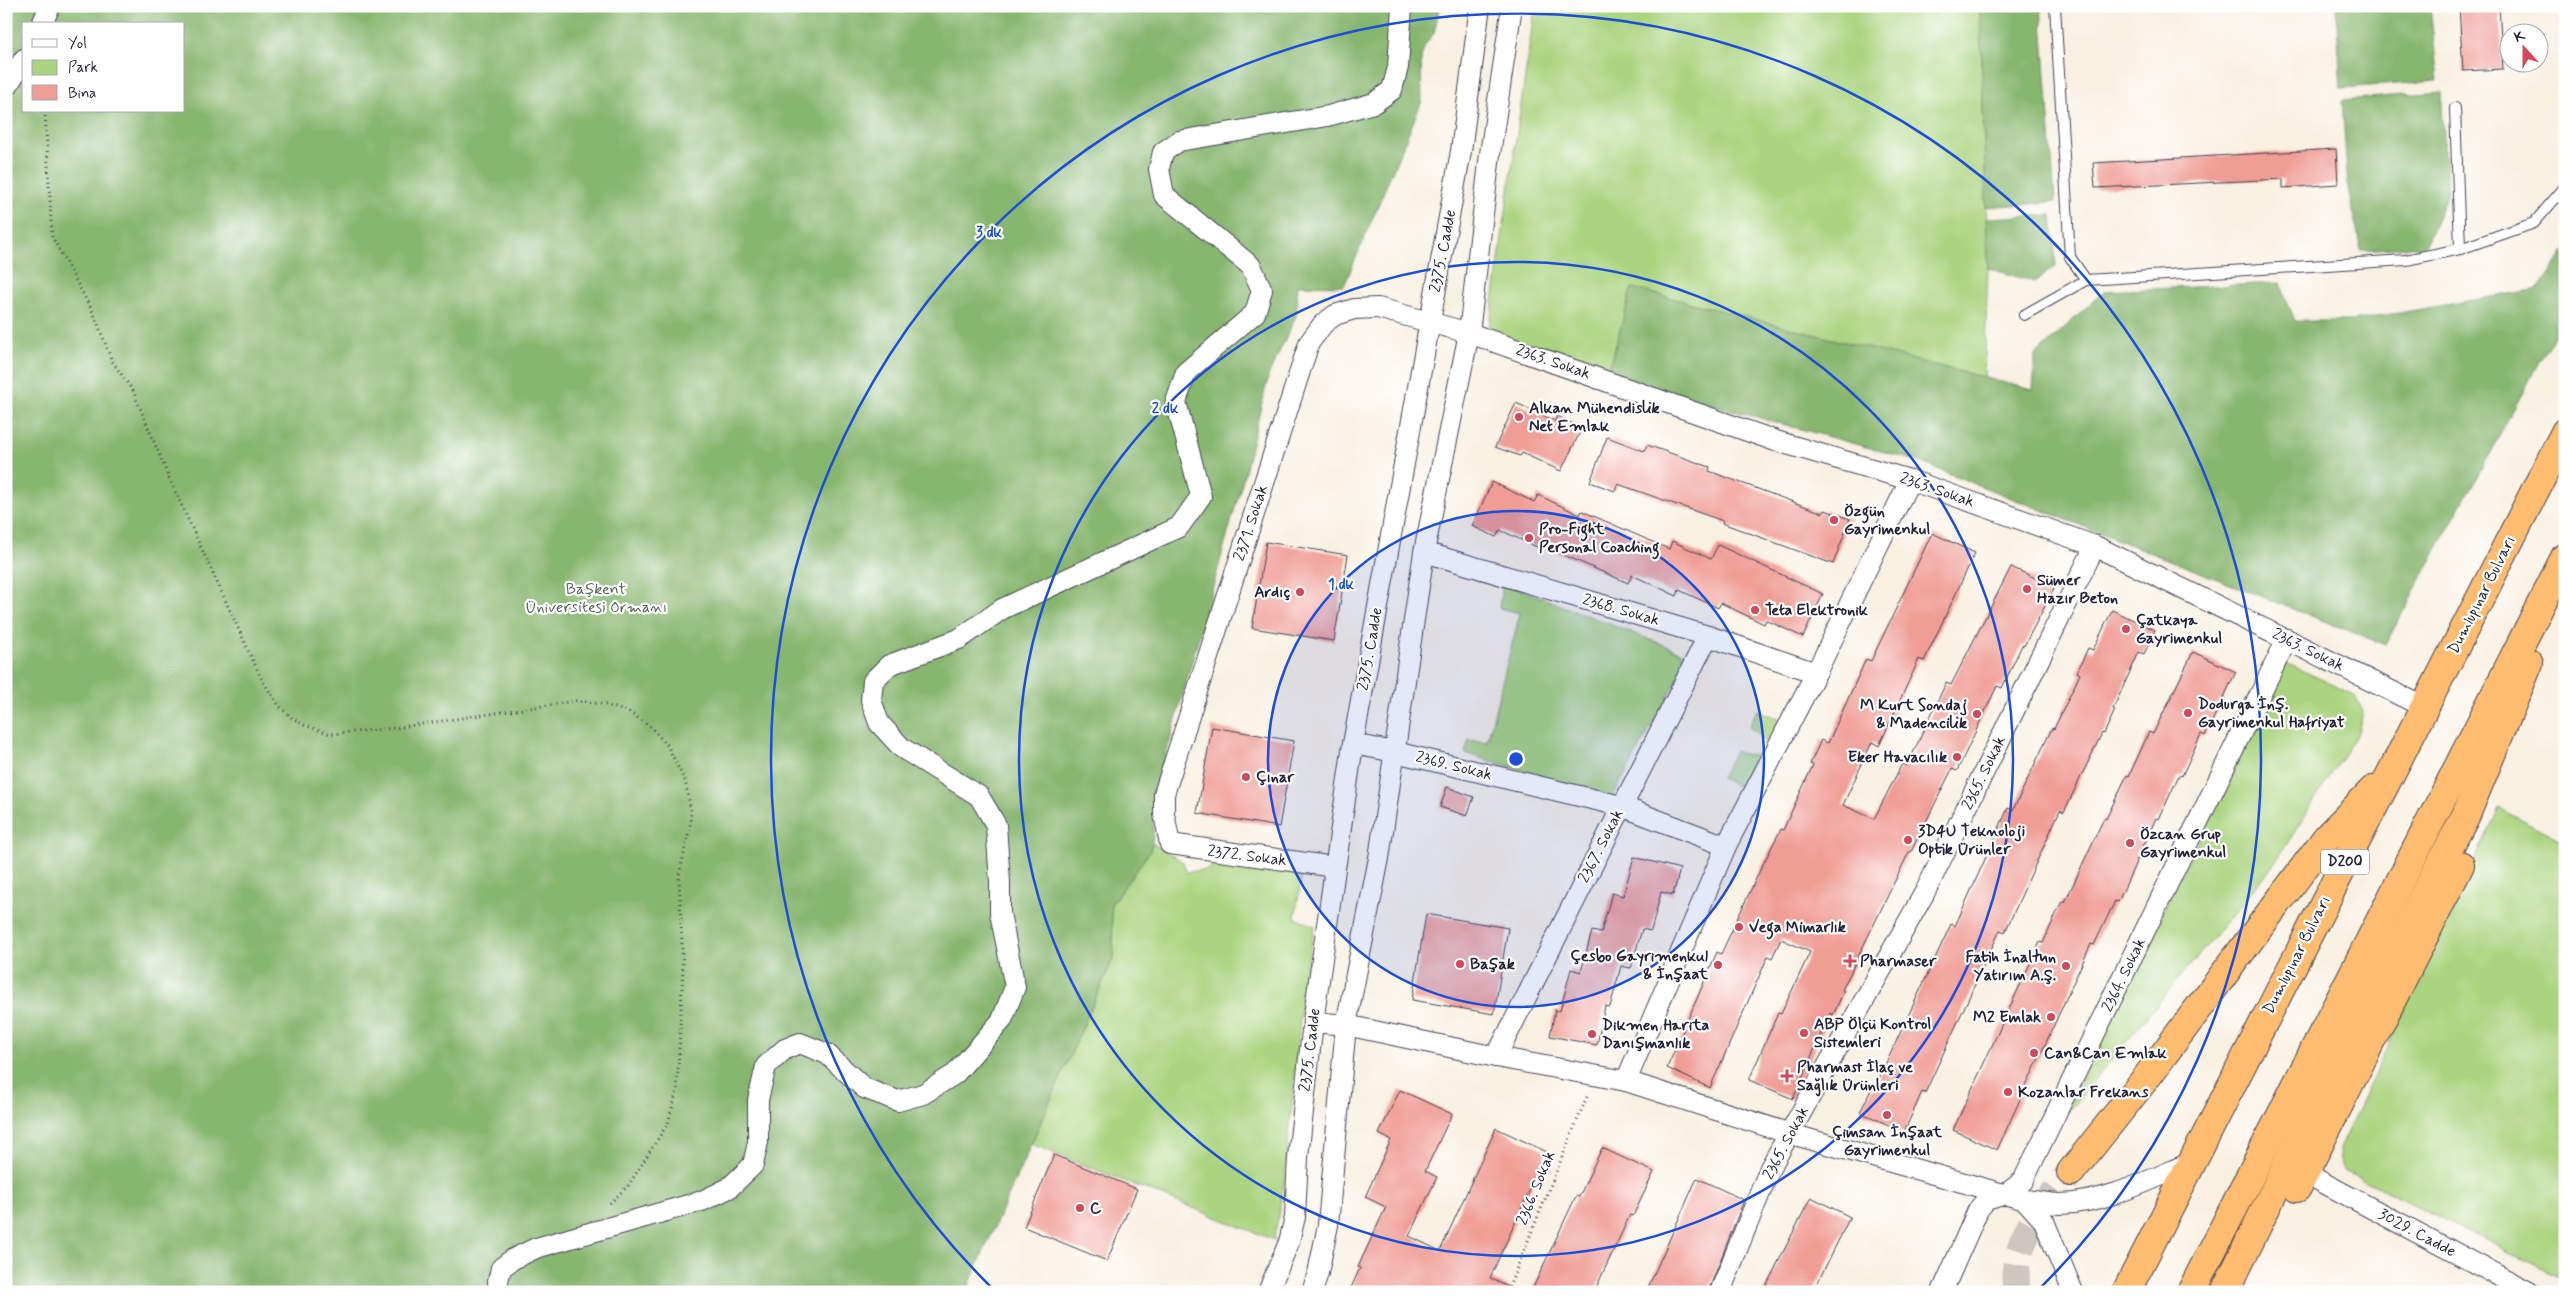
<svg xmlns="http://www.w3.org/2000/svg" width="2571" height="1298" font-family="Mynerve,sans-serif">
<rect width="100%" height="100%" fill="#fff"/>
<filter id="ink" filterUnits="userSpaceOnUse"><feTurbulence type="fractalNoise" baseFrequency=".02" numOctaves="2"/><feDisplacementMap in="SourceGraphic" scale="10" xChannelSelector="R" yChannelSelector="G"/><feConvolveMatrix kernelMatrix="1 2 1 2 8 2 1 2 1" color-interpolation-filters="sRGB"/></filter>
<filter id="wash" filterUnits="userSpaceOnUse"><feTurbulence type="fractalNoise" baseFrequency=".0096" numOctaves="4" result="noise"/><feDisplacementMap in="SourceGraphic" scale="20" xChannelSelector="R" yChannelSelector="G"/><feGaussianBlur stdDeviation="1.12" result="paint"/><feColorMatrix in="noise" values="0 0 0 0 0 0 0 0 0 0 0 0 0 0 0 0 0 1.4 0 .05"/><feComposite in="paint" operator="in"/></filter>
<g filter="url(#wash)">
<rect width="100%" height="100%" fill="#f8f0e1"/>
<g fill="#aad47f" stroke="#667b5d">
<path d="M1535,6H1980L1988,268L1984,378L1632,288L1607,376L1489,330Z"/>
<path d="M1503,583L1682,652L1686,664L1612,798L1465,753L1469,740L1487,742L1520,613L1499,608Z"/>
<path d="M2286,663L2355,695L2363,712L2358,732L2273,866L2061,1120Z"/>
<path d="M1757,710L1781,720L1768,744C1759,739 1758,732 1749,727Z"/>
<path d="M1735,751C1743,756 1751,753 1759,757L1743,789L1721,778Z"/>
<path d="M2499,808L2565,842V1280L2344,1170L2340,1160L2339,1149Z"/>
<path d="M1152,843L1183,862L1186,872L1206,870L1218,864L1302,874L1295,917L1315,926L1304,976L1285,1177L1274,1240L1031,1144L1114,957L1111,905L1150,851Z"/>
</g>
<g fill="#87b66e" stroke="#546c54" fill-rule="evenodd">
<path d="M6,6H1440L1434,33L1425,45L1421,58L1422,101L1344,286L1298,285L1296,316L1269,374L1245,472L1154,798L1153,837L1150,851L1111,904L1114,956L966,1292H6ZM24,24H184V111H24Z"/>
<path d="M1980,6H2041L2055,202L1986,207Z"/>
<path d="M2336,6H2430L2438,81L2341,88Z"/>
<path d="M2441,92L2448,192L2425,246L2361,250L2348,188L2342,100Z"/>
<path d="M2052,215L2056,266L2035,282L1988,268L1986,218Z"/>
<path d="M2565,251V315L2385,645L1917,461L1607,376L1632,288L2033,390L2035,355L2104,291L2280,283L2295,321H2352L2538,289Z"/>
</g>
<g id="blocks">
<g fill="#f09d95">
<path d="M2459,6H2499L2503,69L2463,71Z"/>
<path d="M2336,149L2338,184L2283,188V179L2095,188L2093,163Z"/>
<path d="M1516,403L1555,421L1557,416L1582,428L1561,471L1522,453L1520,456L1495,447Z"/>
<path d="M1607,437L1644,451L1647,445L1710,467L1709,471L1823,513L1825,510L1850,519L1833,564L1722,523L1723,521L1618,484L1615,491L1590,482Z"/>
<path d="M1492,482L1534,502L1538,495L1580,515L1582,511L1669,549L1672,541L1711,559L1718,545L1823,594L1803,637L1766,620L1764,624L1721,603L1718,608L1679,590L1677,596L1632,575L1628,583L1543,546L1541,549L1500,530L1496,537L1472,526Z"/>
<path d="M1932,533L1975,553L1924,661L1919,659L1879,746L1872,742L1843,805L1874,819L1902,764L1907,766L1946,683L1951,685L2011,567L2055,587L2024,646L2022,645L2002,688L1997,686L1957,771L1952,769L1911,852H1909L1842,990L1844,991L1833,1015L1830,1013L1793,1099L1749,1080L1778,1013L1781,1014L1810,952L1781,939L1772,958L1768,956L1710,1088L1667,1068L1717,952L1721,954L1760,870L1781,829L1783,830L1813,765L1810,764L1821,740L1828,743L1866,659L1871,661Z"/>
<path d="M1266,542L1348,555L1334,641L1252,628Z"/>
<path d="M2112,610L2155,630L2144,654L2139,652L2113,709L2115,710L2104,734L2102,733L2064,812L2060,810L2005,932L2000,930L1925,1093L1922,1092L1904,1132L1860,1112L1872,1088L1874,1089L1951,924L1955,926L2008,808L2013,810L2052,728L2054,729L2080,674L2077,672L2088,648L2093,650Z"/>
<path d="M2193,652L2236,672L2205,736L2201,734L2182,776L2179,775L2159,819L2156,818L2118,902L2115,901L2094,945L2091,944L1997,1150L1953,1130L2040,942L2043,943L2062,901L2065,902L2104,818L2106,819L2127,775L2129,776L2149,732L2153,734Z"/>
<path d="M1212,727L1294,741L1279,827L1197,813Z"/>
<path d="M1447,787L1474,797L1467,816L1440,807Z"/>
<path d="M1634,857L1680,869L1673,895L1661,892L1651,931L1642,929L1631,968L1621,966L1610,1007L1605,1006L1597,1045L1550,1036L1555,1010L1560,1011L1571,969L1581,972L1592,931L1601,933L1612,893L1623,896Z"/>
<path d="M1426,914L1508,928L1494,1014L1412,1000Z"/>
<path d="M1400,1090L1452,1114L1425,1171L1437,1177L1409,1236L1440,1251L1496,1128L1547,1152L1490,1278L1518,1292H1349L1360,1268L1358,1267L1386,1207L1365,1197L1391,1140L1379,1134Z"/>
<path d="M1602,1148L1654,1172L1633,1216L1630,1215L1594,1292H1531L1576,1196L1579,1197Z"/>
<path d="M1054,1155L1137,1189L1107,1261L1024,1227Z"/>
<path d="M1697,1178L1744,1200L1708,1292H1646Z"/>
<path d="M1811,1197L1850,1217L1813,1292H1763Z"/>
</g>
</g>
</g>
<g filter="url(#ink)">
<use href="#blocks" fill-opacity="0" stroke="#424154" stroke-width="1"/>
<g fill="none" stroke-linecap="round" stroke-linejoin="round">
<path stroke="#cdc7c0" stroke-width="28" stroke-dasharray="28 14" stroke-linecap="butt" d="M2017,1292C2008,1244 2043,1207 2071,1172"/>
<defs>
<g id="lane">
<path d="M2055,6L2070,257L2086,280"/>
<path d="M2455,108L2460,249"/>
<path d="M2024,315L2086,280L2406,260L2460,249L2534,223L2565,187"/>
</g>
<g id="street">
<path d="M42,24L50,6"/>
<path d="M6,88L24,59"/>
<path d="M1424,552L1708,636L1816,673"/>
<path d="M1353,744L1395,752L1621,806L1726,846"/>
<path d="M1335,867L1170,844L1164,814V794L1309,343L1323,324L1335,315L1354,309L1378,308L1469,333L1776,441L1910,480L2095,546L2424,707"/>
<path d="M1313,1022L1346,1025L1496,1057L1626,1081L1791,1134L2025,1200C2037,1201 2049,1204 2060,1204C2105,1203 2149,1180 2190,1163"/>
<path d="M1496,1057L1708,636"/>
<path d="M1626,1081L1726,846L1816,673L1910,480"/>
<path d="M2305,1173L2529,1292"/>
<path d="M2025,1200L2044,1221L2073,1292"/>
<path d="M499,1292L498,1281L501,1268L513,1259L536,1248L702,1201L729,1188L753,1165L758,1142V1100L766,1066L785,1049L800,1043L827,1054L864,1088L898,1101L923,1094L955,1074L1002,1020L1015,987L1000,913V882L996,825L979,796L902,748L879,723L871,700L873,681L889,665L959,639L1002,609L1179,527L1201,496L1176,402L1186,372L1255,313L1262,290L1251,266L1164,195L1159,169L1163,152L1179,141L1328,116L1374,103L1392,90L1398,67L1402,6"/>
<path d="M1268,1292L1289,1242L1295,1217L1298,1157L1313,1022L1353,744L1461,151L1480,6"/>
<path d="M1312,1292L1318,1273L1328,1225L1346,1025L1379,858L1424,552L1469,333L1490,154L1512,6"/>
<path d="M1720,1292L1770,1168L1925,892L2095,546"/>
<path d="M1942,1292L1978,1210L1986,1200L2006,1194L2023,1181L2287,639"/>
</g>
<g id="highway">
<path d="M2071,1172L2146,1078L2327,837L2373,790"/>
<path d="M2297,1188L2460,865"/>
<path d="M2126,1292L2565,432"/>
<path d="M2191,1292L2565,557"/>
<path d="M2225,1292L2338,1060L2466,815L2529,663"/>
</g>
</defs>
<use href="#lane" stroke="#424154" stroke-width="12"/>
<use href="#street" stroke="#424154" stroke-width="22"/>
<use href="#highway" stroke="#424154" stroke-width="30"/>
<g stroke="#424154" stroke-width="3" stroke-dasharray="1 4" stroke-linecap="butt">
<path d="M45,111L52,237L94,314L112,361L133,391L169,478L262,680L280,707L292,718L304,725L330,734L395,728L576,701L602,704L629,712L651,727L667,745L685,781L691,811L690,826L679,876L683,968L677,1090L668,1123L628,1186L608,1205"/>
<path d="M1507,1292L1588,1094"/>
</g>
<use href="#lane" stroke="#fff" stroke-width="10"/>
<use href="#street" stroke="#fff" stroke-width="20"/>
<use href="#highway" stroke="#febc70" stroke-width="28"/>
</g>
</g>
<circle cx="1516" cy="759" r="248" fill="#1d4ed8" fill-opacity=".12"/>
<g fill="none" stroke="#1d4ed8" stroke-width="2.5">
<circle cx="1516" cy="759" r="248"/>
<circle cx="1516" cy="759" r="497"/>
<path d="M994 1290A745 745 0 1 1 2038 1290"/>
</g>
<g fill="#d1495b" stroke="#fff" stroke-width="2">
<circle cx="1519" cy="417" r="5"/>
<circle cx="1834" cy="520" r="5"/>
<circle cx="1529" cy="538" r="5"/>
<circle cx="2027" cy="589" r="5"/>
<circle cx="1300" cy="592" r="5"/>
<circle cx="1755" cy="610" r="5"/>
<circle cx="2126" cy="629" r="5"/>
<circle cx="2188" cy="713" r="5"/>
<circle cx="1977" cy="714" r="5"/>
<circle cx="1957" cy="757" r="5"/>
<circle cx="1246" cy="777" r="5"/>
<circle cx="1908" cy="840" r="5"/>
<circle cx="2130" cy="843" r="5"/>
<circle cx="1739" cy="927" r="5"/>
<path d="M1847.5 953.5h5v5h5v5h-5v5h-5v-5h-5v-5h5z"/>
<circle cx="1460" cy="964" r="5"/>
<circle cx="1718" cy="965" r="5"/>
<circle cx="2066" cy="966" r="5"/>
<circle cx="2051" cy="1017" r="5"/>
<circle cx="1804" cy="1033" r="5"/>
<circle cx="1592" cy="1034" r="5"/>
<circle cx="2034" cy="1053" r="5"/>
<path d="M1784.5 1068.5h5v5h5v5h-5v5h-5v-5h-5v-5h5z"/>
<circle cx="2008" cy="1092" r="5"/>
<circle cx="1887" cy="1115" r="5"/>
<circle cx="1080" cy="1208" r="5"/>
</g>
<g text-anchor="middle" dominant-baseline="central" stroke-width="4.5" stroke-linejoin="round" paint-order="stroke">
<rect fill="#fff" stroke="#646476" stroke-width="1" x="2321" y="849.5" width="48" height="25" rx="4"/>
<g font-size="15" font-weight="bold" fill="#22223b">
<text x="2345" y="862">D200</text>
</g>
<g font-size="16" fill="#22223b" stroke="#fff">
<text transform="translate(1443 251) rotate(-79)">2375. Cadde</text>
<text transform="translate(1553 362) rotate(19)">2363. Sokak</text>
<text transform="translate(1937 490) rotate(19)">2363. Sokak</text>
<text transform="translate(1251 523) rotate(-72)">2371. Sokak</text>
<text transform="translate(2482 595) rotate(-63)">Dumlupınar Bulvarı</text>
<text transform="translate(1621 610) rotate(16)">2368. Sokak</text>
<text transform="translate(1370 649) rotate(-80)">2375. Cadde</text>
<text transform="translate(2308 650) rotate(26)">2363. Sokak</text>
<text transform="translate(1454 766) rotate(14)">2369. Sokak</text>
<text transform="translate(1984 773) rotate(-64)">2365. Sokak</text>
<text transform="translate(1601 846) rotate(-63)">2367. Sokak</text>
<text transform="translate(1247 856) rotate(7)">2372. Sokak</text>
<text transform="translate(2297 955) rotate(-63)">Dumlupınar Bulvarı</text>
<text transform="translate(2124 975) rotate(-64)">2364. Sokak</text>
<text transform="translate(1310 1050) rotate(-83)">2375. Cadde</text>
<text transform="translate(1786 1143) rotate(-62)">2365. Sokak</text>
<text transform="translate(1536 1188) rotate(-68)">2366. Sokak</text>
<text transform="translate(2417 1233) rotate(28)">3029. Cadde</text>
</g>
<g font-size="16" font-weight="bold" fill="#22223b" stroke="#fff" text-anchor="start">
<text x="1529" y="408">Alkan Mühendislik<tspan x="1529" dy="18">Net Emlak</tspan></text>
<text x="1844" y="511">Özgün<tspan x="1844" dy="18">Gayrimenkul</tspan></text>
<text x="1539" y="529">Pro-Fight<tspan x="1539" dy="18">Personal Coaching</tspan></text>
<text x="2037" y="580">Sümer<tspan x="2037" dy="18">Hazır Beton</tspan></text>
<text x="1290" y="592" text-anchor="end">Ardıç</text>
<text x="1765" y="610">Teta Elektronik</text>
<text x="2136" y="620">Çatkaya<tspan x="2136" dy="18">Gayrimenkul</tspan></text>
<text x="2198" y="704">Dodurga İnş.<tspan x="2198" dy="18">Gayrimenkul Hafriyat</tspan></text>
<text x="1967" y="705" text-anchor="end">M Kurt Sondaj<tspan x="1967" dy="18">&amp; Madencilik</tspan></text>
<text x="1947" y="757" text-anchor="end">Eker Havacılık</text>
<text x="1256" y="777">Çınar</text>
<text x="1918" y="831">3D4U Teknoloji<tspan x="1918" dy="18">Optik Ürünler</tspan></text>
<text x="2140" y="834">Özcan Grup<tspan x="2140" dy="18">Gayrimenkul</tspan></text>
<text x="1749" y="927">Vega Mimarlık</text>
<text x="1708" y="956" text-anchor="end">Çesbo Gayrimenkul<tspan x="1708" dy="18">&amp; İnşaat</tspan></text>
<text x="2056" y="957" text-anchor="end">Fatih İnaltun<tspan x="2056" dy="18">Yatırım A.Ş.</tspan></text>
<text x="1860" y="961">Pharmaser</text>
<text x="1470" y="964">Başak</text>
<text x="2041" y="1017" text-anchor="end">M2 Emlak</text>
<text x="1814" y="1024">ABP Ölçü Kontrol<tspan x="1814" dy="18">Sistemleri</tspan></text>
<text x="1602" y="1025">Dikmen Harita<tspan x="1602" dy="18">Danışmanlık</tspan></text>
<text x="2044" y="1053">Can&amp;Can Emlak</text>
<text x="1797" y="1067">Pharmast İlaç ve<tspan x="1797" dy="18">Sağlık Ürünleri</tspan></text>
<text x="2018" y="1092">Kozanlar Frekans</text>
<text x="1887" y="1132" text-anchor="middle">Çimsan İnşaat<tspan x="1887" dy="18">Gayrimenkul</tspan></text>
<text x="1090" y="1208">C</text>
</g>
<g font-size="16" fill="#526053" stroke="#fff">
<text x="596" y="589">Başkent<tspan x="596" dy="18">Üniversitesi Ormanı</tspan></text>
</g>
</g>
<circle cx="1516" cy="759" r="8" fill="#1d4ed8" stroke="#fff" stroke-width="2.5"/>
<g font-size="15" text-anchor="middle" font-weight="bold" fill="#1d4ed8" stroke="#fff" stroke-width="4.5" stroke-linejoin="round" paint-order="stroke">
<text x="989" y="237">3 dk</text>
<text x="1165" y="413">2 dk</text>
<text x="1341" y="589">1 dk</text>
</g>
<rect width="2571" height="1298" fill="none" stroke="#fff" stroke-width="25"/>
<rect x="22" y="22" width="162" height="90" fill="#ffffff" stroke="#a7a7b1"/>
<rect x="32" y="39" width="25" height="8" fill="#ffffff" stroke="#a7a7b1"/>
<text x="68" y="48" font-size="15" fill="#22223b">Yol</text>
<rect x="32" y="60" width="25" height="15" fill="#aad47f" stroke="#a7a7b1"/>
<text x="68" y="72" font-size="15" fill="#22223b">Park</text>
<rect x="32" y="85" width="25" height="15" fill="#f09d95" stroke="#a7a7b1"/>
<text x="68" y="98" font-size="15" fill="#22223b">Bina</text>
<g transform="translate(2524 48) rotate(339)"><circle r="24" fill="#ffffff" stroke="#a7a7b1"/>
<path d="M0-4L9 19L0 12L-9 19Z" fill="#d1495b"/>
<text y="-8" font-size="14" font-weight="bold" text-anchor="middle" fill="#22223b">K</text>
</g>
</svg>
